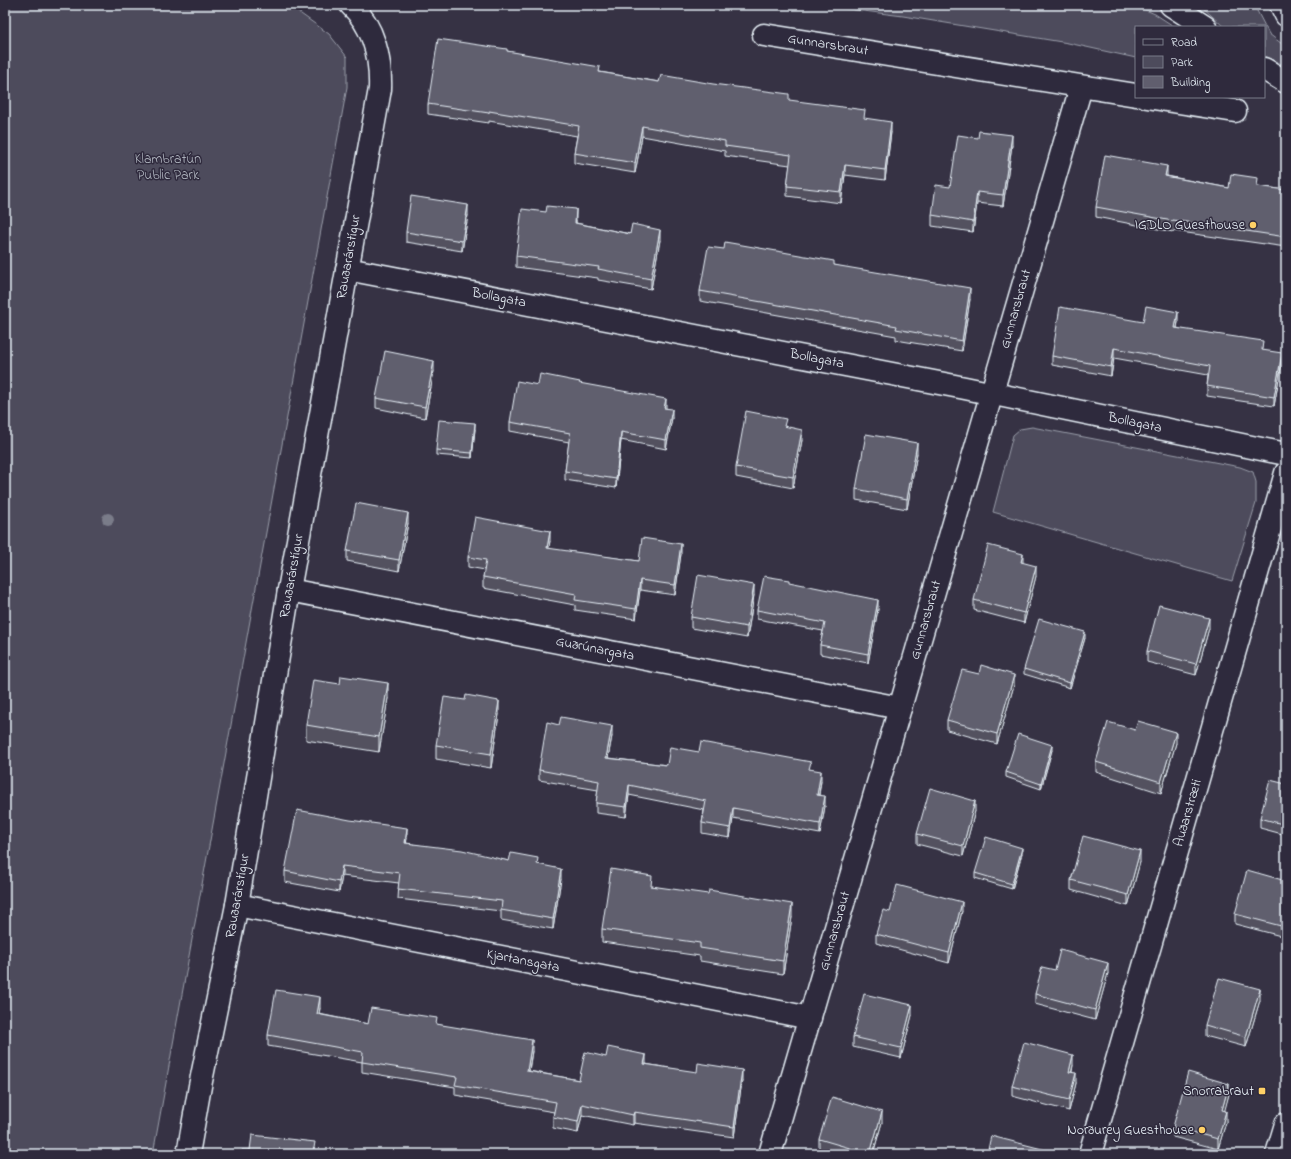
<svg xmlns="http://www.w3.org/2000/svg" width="1291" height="1159" font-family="'Indie Flower',sans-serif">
<rect width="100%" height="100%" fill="#363244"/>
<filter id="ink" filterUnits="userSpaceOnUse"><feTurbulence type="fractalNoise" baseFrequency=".025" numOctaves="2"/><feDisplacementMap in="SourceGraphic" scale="8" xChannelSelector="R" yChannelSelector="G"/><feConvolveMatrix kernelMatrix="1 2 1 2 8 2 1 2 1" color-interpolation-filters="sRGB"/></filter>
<g filter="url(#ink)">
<g fill="#4d4b5c" stroke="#9a9eaa">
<path d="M5,5H248L294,9L329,34L347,57V87L153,1154H5Z"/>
<path d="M832,5H1134L1155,14L1175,27H1136V58L1068,43L903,16L832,7Z"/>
<path d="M1200,5H1254L1269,34L1286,47V66L1264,56V27H1224Z"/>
<path d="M1032,427L1240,467L1253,472L1256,482V503L1232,581L993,512L1013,435L1020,429Z"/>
</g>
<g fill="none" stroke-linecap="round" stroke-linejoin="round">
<defs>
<g id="minor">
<path d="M764,35L1136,95"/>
<path d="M1147,97L1235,111"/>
<path d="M347,269L965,388L1286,454"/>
<path d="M289,590L900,708"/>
<path d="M237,905L810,1018"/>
<path d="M188,1154L200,1086L237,905L289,590L380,89C381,59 374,27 351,5"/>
<path d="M770,1154L1081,87"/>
<path d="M1090,1154L1286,473"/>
</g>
<g id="major">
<path d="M1281,5L1286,15"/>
<path d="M1277,1154L1286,1124"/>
</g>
<g id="highway">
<path d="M1171,5L1205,27"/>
<path d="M1264,69L1286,82"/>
</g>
</defs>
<use href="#minor" stroke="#e8f1f8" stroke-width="25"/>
<use href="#major" stroke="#e8f1f8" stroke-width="25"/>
<use href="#highway" stroke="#e8f1f8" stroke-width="25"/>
<use href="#minor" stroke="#2f2a3d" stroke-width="22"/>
<use href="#major" stroke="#2f2a3d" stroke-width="22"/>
<use href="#highway" stroke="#2f2a3d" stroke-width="22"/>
</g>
<circle fill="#7a7b89" cx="108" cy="519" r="6"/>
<g fill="#53515f" stroke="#e8f1f8">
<path d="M507,51L600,72L659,82L789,101L865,119L891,132L885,180L845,175L841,203L787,196V186L790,165L725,156V151L642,136L635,173L574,163V153L577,136L489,121V123L428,114V104Z"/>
<path d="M1012,145L1003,206L977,203L973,232L932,226V215L950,187Z"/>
<path d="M1167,176L1229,188L1258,186L1286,190V247L1173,231V232L1096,217V207Z"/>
<path d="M468,215L462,251L406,242V232Z"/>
<path d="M576,220V223L660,240L651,289L598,280V278L516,267V256Z"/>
<path d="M834,265L970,299L962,351L896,340V336L700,301V291Z"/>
<path d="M1143,322H1178L1177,328L1263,350L1282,362L1274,406L1207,396V386L1208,375L1114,358L1111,376L1052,365V356Z"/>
<path d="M434,371L425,418L376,408V398Z"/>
<path d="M580,384L666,408L672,418L666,449L621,440L616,488L565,480V471L569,442L510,431V422L538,385Z"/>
<path d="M786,426L802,440L793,488L736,477V467Z"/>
<path d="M475,429L472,458L436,455V450Z"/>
<path d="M917,453L907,509L856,500V489Z"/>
<path d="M408,523L399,571L347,561V551Z"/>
<path d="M550,541L548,549L639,561L681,554L675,595L640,590L636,619L575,610V605L483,588V577L485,570L468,567V557Z"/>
<path d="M1023,563L1036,576L1024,623L974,610V600Z"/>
<path d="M789,583L878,609L868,663L820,654V645L823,631L757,619V610Z"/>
<path d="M754,595L747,638L691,628V617Z"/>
<path d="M1209,628L1196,675L1147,662V651Z"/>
<path d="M1085,638L1070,688L1024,674V669Z"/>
<path d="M1014,685L997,744L947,730V720Z"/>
<path d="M388,698L379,752L306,740V725Z"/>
<path d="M499,714L491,768L436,759V745Z"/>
<path d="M559,725L612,736L608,758L667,765L699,752L811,770L821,781L819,795L825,806L820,834L733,818L730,838L702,833V823L704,810L629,795L626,817L596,813V803L598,790L539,780V770Z"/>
<path d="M1176,743L1161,793L1096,772V762Z"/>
<path d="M1052,750L1041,789L1006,777V772Z"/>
<path d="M1286,784V835L1260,828V818Z"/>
<path d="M975,811L963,856L917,844V834Z"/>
<path d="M407,838L406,843L509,861L538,864L561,879L553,929L501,920V911L398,899L399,883L342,876L339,892L285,882V871Z"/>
<path d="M1022,853L1012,889L975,878V873Z"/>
<path d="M1140,862L1128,906L1071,890V880Z"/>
<path d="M1286,881V919L1281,936L1235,924V914Z"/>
<path d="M652,886L792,917L783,974L700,961V956L602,942V929Z"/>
<path d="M962,911L949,963L876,943V934Z"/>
<path d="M1055,970L1108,973L1095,1020L1035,1004V994Z"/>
<path d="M1260,1000L1246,1047L1205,1036V1025Z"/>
<path d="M320,1008L319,1014L368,1024H437L532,1051L529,1071L579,1080L606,1057L742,1081L734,1137L634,1123L633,1125L582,1115L578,1133L553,1128V1117L554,1112L455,1095V1087L362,1072V1062L268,1046V1035Z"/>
<path d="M912,1015L901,1058L853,1047V1037Z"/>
<path d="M1073,1065L1072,1072L1076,1083L1069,1111L1012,1096V1086Z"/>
<path d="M1229,1094L1224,1111L1226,1122L1218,1149L1173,1137V1127Z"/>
<path d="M882,1122L873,1154H834L819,1150V1139Z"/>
</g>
<g fill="#43424d" stroke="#e8f1f8">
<path d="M891,122V132L885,180V170Z"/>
<path d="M642,126V136L635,173V163Z"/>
<path d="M1012,135V145L1003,206V195Z"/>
<path d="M845,165V175L841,203V192Z"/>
<path d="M1167,166V176H1165Z"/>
<path d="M977,192V203L973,232V222Z"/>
<path d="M468,205V215L462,251V241Z"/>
<path d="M576,209V220L575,233V223Z"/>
<path d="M660,230V240L651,289V279Z"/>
<path d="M970,288V299L962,351V341Z"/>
<path d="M1178,312V322L1175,337V328Z"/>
<path d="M1114,348V358L1111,376V367Z"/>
<path d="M1282,353V362L1274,406V397Z"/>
<path d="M434,361V371L425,418V407Z"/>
<path d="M666,399V408L664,417V408Z"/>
<path d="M672,409V418L666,449V440Z"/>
<path d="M475,423V429L472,458V453Z"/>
<path d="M802,430V440L793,488V477Z"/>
<path d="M621,432V440L616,488V479Z"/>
<path d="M917,443V453L907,509V499Z"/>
<path d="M408,513V523L399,571V560Z"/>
<path d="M550,531V541L547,559V548Z"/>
<path d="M681,544V554L675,595V585Z"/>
<path d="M1023,554V564L1021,562Z"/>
<path d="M1036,566V576L1024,623V613Z"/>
<path d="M640,580V590L636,619V609Z"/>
<path d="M754,585V595L747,638V627Z"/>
<path d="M878,600V609L868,663V654Z"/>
<path d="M1209,618V628L1196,675V664Z"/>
<path d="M1085,632V638L1070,688V683Z"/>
<path d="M1014,675V685L997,744V734Z"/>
<path d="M388,683V698L379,752V737Z"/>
<path d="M499,701V714L491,768V754Z"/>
<path d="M612,726V736L606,768V758Z"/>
<path d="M1176,732V743L1161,793V782Z"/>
<path d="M1052,745V750L1041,789V784Z"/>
<path d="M821,771V781L817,805V795Z"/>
<path d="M629,785V795L626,817V807Z"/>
<path d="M825,796V806L820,834V824Z"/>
<path d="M975,801V811L963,856V846Z"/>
<path d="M733,808V818L730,838V828Z"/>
<path d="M407,828V838L405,853V843Z"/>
<path d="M1022,848V853L1012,889V884Z"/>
<path d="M1140,851V862L1128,906V895Z"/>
<path d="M342,866V876L339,892V882Z"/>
<path d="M561,869V879L553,929V919Z"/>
<path d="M962,902V911L949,963V953Z"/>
<path d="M792,904V917L783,974V961Z"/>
<path d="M1286,909V919L1281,936V926Z"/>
<path d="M1108,963V973L1095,1020V1010Z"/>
<path d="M1260,989V1000L1246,1047V1037Z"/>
<path d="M320,997V1008L317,1024V1014Z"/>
<path d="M912,1005V1015L901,1058V1048Z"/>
<path d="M532,1040V1051L527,1081V1071Z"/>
<path d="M646,1055V1065L644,1064Z"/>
<path d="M1073,1055V1065L1069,1082V1072Z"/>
<path d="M742,1070V1081L734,1137V1127Z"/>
<path d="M1076,1073V1083L1069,1111V1100Z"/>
<path d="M1229,1084V1094L1222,1121V1110Z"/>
<path d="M582,1104V1115L578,1133V1122Z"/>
<path d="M1226,1111V1122L1218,1149V1139Z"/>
<path d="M634,1112V1123L633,1125V1115Z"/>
<path d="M882,1112V1122L873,1154H870Z"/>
</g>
<g fill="#605e6e" stroke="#e8f1f8">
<path d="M438,39L507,49V51L600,67L599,72L659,82L661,75L713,84L789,94V100L865,110L864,118L891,122L885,170L845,165L841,192L787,186L791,155L725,146V141L642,126L635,163L574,153L579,126L489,111V113L428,104Z"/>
<path d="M979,131L1012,135L1003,195L977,192L973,222L932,215L936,185L950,187L958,135L978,138Z"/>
<path d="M1105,155L1167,166L1165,176L1229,188L1231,174L1258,178L1257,186L1286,190V237L1173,220V221L1096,207Z"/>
<path d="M411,196L468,205L462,241L406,232Z"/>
<path d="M547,206L576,209L575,223L630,234L632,224L660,230L651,279L598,269L599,267L516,256L522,209L546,212Z"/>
<path d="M725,242L834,261V265L970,288L962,341L896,329L897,326L700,291L708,247L724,249Z"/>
<path d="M1146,306L1178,312L1175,328L1263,341L1262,350L1282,353L1274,397L1207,386L1210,366L1114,348L1111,367L1052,356L1060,307L1143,322Z"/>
<path d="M385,351L434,361L425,407L376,398Z"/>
<path d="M540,374L580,382L579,383L666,399L664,408L672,409L666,440L621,432L616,479L565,471L570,433L510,422L517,381L538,385Z"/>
<path d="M746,411L786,419L784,426L802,430L793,477L736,467Z"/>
<path d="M439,420L475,423L472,453L436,450Z"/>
<path d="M866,434L917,443L907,499L856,489Z"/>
<path d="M356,503L408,513L399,560L347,551Z"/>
<path d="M475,517L550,531L547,548L639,561L642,538L681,544L675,585L640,580L636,609L575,600L576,594L483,577L486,560L468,557Z"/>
<path d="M988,545L1023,554L1021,562L1036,566L1024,613L974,600Z"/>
<path d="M698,575L754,585L747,627L691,617Z"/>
<path d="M764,576L789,580V582L878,600L868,654L820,645L825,623L757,610Z"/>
<path d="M1159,605L1209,618L1196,664L1147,651Z"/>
<path d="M1039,619L1085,632L1070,683L1024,669Z"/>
<path d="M981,665L1014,675L997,734L947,720L962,670L979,674Z"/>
<path d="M341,676L388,683L379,737L306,725L313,680L340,684Z"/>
<path d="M466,695L499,701L491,754L436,745L444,697L465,700Z"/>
<path d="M561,717L612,726L606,758L667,765L670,747L699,752L701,742L811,762L809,769L821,771L817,795L825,796L820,824L733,808L730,828L702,823L706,801L629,785L626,807L596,803L599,781L539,770L547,722L559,725Z"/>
<path d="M1138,721L1176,732L1161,782L1096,762L1108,722L1135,730Z"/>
<path d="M1018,734L1052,745L1041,784L1006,772Z"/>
<path d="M1270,780L1286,784V825L1260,818Z"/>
<path d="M930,788L975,801L963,846L917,834Z"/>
<path d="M297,810L350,820L407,828L405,843L462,850L509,861L511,853L538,858L537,864L561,869L553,919L501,910L502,901L398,889L400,873L342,866L339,882L285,871Z"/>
<path d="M1083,836L1140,851L1128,895L1071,880Z"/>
<path d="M986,837L1022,848L1012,884L975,873Z"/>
<path d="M611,869L652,876L651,886L708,894L709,890L792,904L783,961L700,948V943L602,929Z"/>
<path d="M1247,870L1286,881V909L1281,926L1235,914Z"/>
<path d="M897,885L962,902L949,953L876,934L883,910L890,912Z"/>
<path d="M1060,950L1108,963L1095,1010L1035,994L1042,967L1055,970Z"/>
<path d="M1219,978L1260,989L1246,1037L1205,1025Z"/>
<path d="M276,990L320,997L317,1014L368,1024L371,1008L437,1018L436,1024L532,1040L527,1071L579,1080L585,1052L606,1057L608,1047L646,1055L644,1064L697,1072L698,1063L742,1070L734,1127L634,1112L633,1115L582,1104L578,1122L553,1117L556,1102L455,1085L457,1077L362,1062L363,1052L268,1035Z"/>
<path d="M864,994L912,1005L901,1048L853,1037Z"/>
<path d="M1024,1042L1073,1055L1069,1072L1076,1073L1069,1100L1012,1086Z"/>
<path d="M1188,1072L1229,1084L1222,1110L1226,1111L1218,1139L1173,1127Z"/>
<path d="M832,1097L882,1112L870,1154L819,1139Z"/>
<path d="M252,1135L315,1142L313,1154H241L242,1150H250Z"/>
<path d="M991,1136L1054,1152V1154H987Z"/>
</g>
</g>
<g fill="#ffd166" stroke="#2f2a3d" stroke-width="1.5">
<circle cx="1253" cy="225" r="4"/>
<rect x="1258" y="1087" width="8" height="8" rx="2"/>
<circle cx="1202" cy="1130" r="4"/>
</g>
<g text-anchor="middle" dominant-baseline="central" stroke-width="3" stroke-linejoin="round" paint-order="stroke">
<g font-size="14" fill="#e8f1f8" stroke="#2f2a3d">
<text transform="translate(828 45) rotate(9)">Gunnarsbraut</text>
<text transform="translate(349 257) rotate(-80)">Rauðarárstígur</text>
<text transform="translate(499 298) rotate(11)">Bollagata</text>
<text transform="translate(1016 309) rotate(-74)">Gunnarsbraut</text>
<text transform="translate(817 359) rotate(11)">Bollagata</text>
<text transform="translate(1135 423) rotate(12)">Bollagata</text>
<text transform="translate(292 576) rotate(-80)">Rauðarárstígur</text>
<text transform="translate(926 620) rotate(-74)">Gunnarsbraut</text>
<text transform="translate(595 649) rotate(11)">Guðrúnargata</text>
<text transform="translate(1188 813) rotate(-74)">Auðarstræti</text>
<text transform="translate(238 896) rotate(-80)">Rauðarárstígur</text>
<text transform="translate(835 931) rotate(-74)">Gunnarsbraut</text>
<text transform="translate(523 961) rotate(11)">Kjartansgata</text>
</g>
<g font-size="14" fill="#b2b7c1" stroke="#2f2a3d">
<text x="168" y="159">Klambratún<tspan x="168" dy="16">Public Park</tspan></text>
</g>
<g font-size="14" fill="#e8f1f8" stroke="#2f2a3d" text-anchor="end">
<text x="1245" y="225">IGDLO Guesthouse</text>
<text x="1254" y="1091">Snorrabraut</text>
<text x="1194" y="1130">Norðurey Guesthouse</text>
</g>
</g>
<rect width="1291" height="1159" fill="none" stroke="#2f2a3d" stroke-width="20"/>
<rect x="10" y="10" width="1271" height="1139" fill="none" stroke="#e8f1f8" stroke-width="1.5" filter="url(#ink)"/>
<rect x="1135" y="26" width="130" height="72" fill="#2f2a3d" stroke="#797a88"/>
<rect x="1143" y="39" width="20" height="6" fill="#2f2a3d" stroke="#797a88"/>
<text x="1171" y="46" font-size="12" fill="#e8f1f8">Road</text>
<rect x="1143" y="56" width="20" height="12" fill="#4d4b5c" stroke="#797a88"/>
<text x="1171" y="66" font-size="12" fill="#e8f1f8">Park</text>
<rect x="1143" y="76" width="20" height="12" fill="#605e6e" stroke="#797a88"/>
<text x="1171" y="86" font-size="12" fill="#e8f1f8">Building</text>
</svg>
